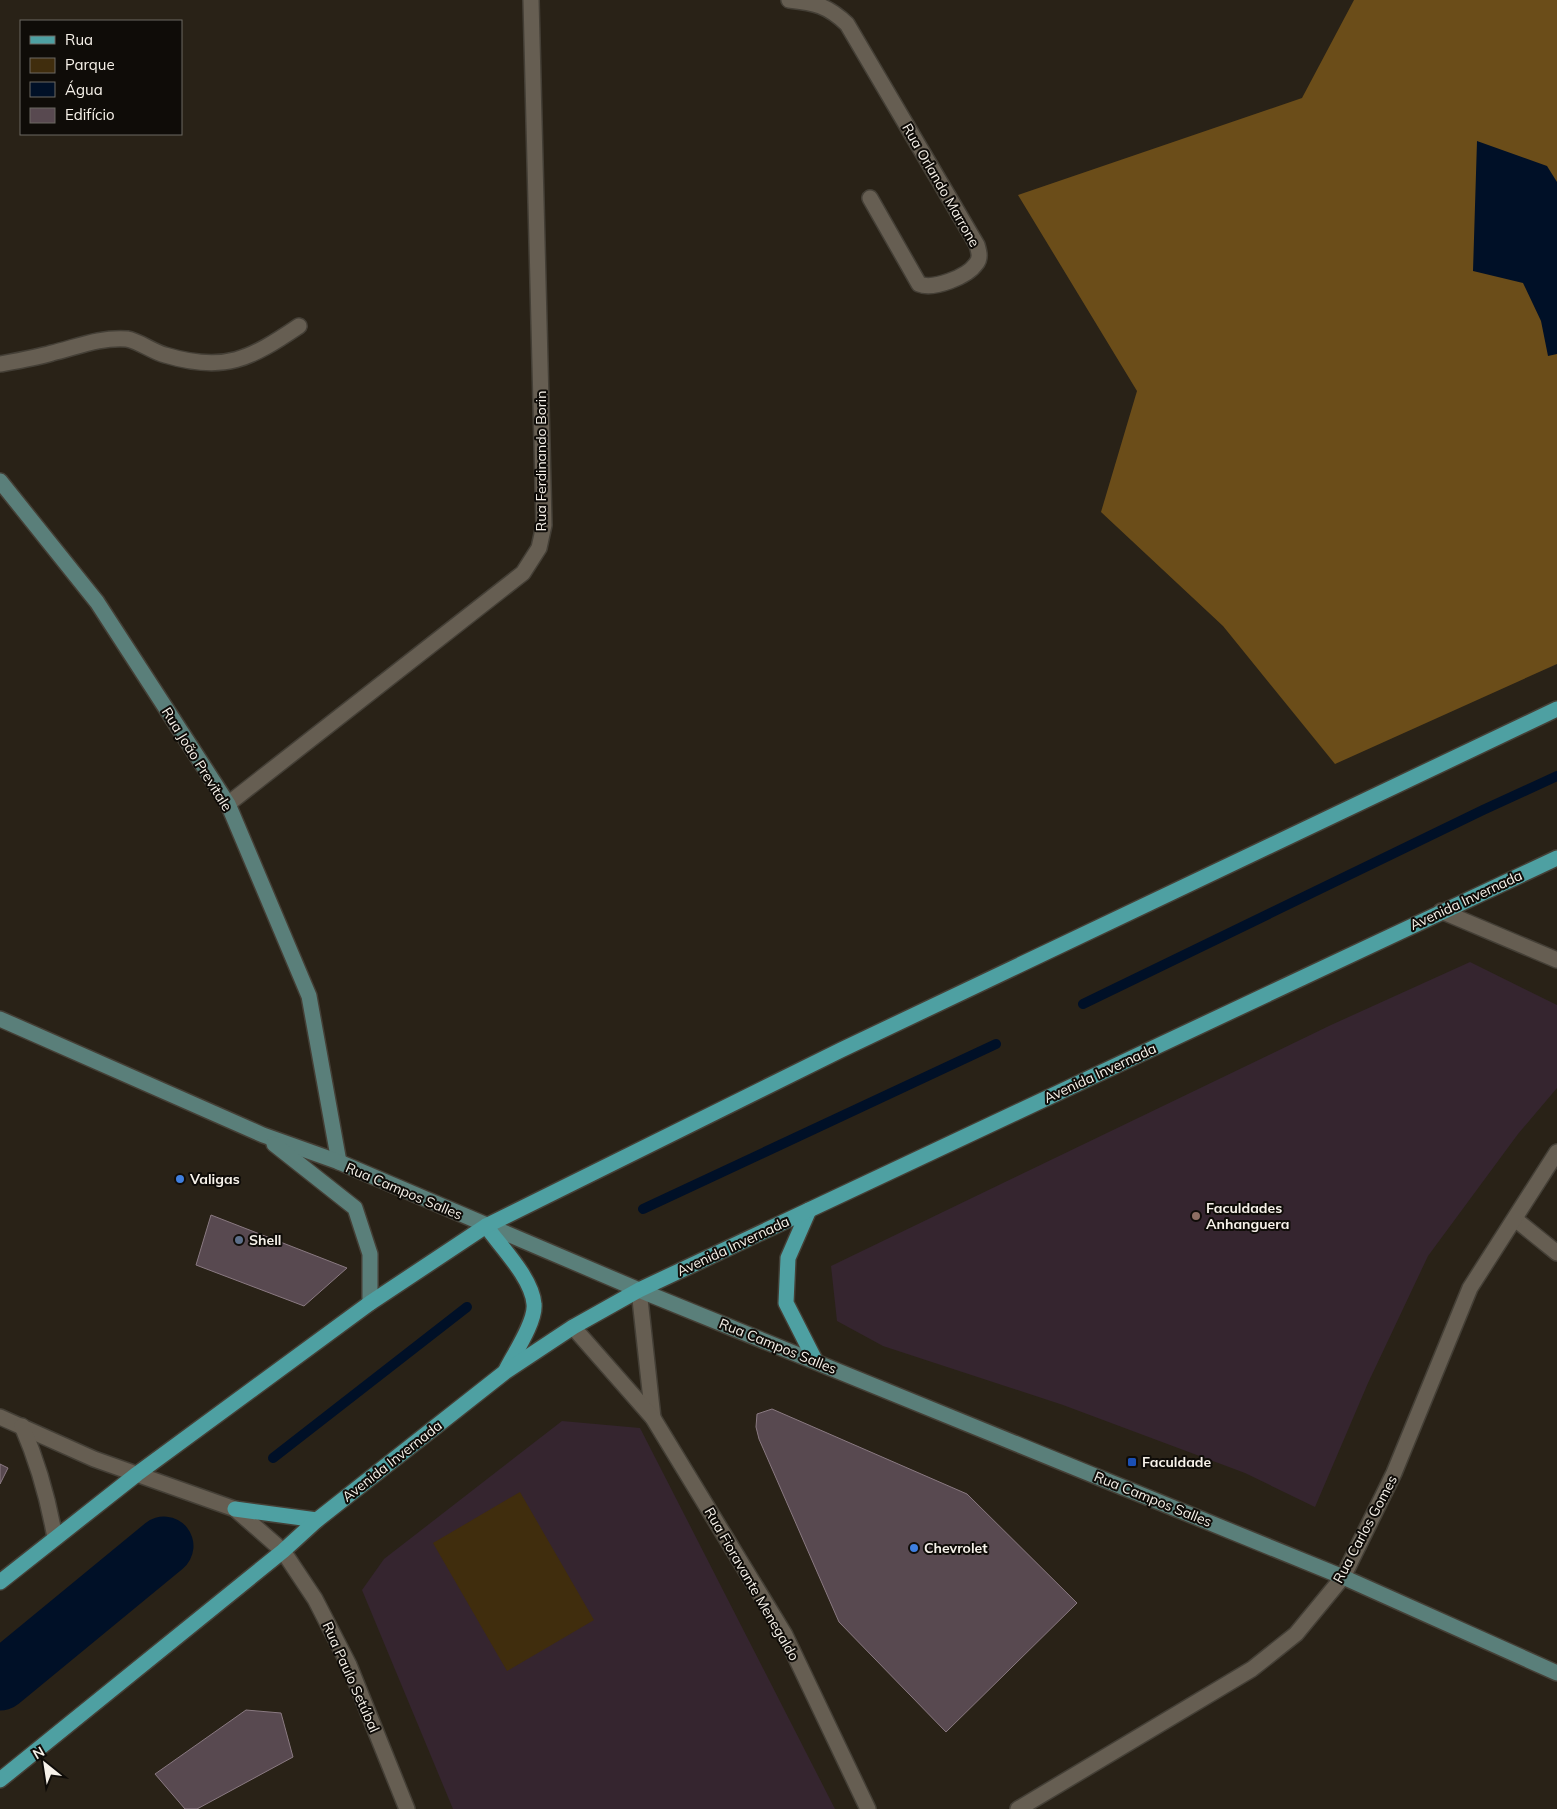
<svg xmlns="http://www.w3.org/2000/svg" width="1557" height="1809" font-family="Mulish,sans-serif">
<rect width="100%" height="100%" fill="#292217"/>
<g fill="#35252f">
<path d="M1470,962L1557,1005V1088L1518,1134L1428,1256L1368,1383L1315,1507L1245,1473L1063,1405L883,1346L837,1321L831,1266L1331,1025Z"/>
<path d="M562,1421L640,1428L835,1809H453L362,1590L384,1559Z"/>
</g>
<path fill="#402d0d" d="M520,1492L594,1620L507,1671L433,1543Z"/>
<path fill="#6b4d19" d="M1354,0H1557V664L1335,764L1223,626L1101,512L1137,391L1018,195L1302,98Z"/>
<path fill="#001027" d="M1477,141L1547,166L1557,182V354L1548,356L1541,321L1523,283L1473,271Z"/>
<g fill="none" stroke-linecap="round" stroke-linejoin="round">
<g stroke="#001027" stroke-width="10">
<path d="M1083,1004L1483,810L1557,776"/>
<path d="M643,1209L996,1044"/>
<path d="M273,1458L467,1307"/>
</g>
<path stroke="#001027" stroke-width="59" d="M0,1681L164,1546"/>
</g>
<g fill="#584950" stroke="#8a7a82">
<path d="M211,1215L347,1268L304,1306L196,1265Z"/>
<path d="M772,1409L967,1494L1077,1603L946,1732L839,1622L759,1439L756,1427L757,1414Z"/>
<path d="M0,1464L8,1468L0,1484Z"/>
<path d="M246,1710L281,1713L293,1757L197,1809H185L155,1774Z"/>
</g>
<g fill="none" stroke-linecap="round" stroke-linejoin="round">
<defs>
<path id="lane" d="M0,364C17,361 35,358 52,353C77,347 100,337 127,339C139,341 153,352 165,355C225,373 250,359 299,326"/>
<g id="street">
<path d="M789,0C815,3 827,5 847,24L977,245C979,252 981,258 976,264C967,277 933,290 919,284L870,198"/>
<path d="M228,804L523,573L539,548L544,525L531,0"/>
<path d="M1441,911L1557,960"/>
<path d="M1515,1219L1557,1253"/>
<path d="M639,1290L653,1418"/>
<path d="M573,1327L653,1418L785,1635L868,1809"/>
<path d="M0,1417L94,1459L235,1509L283,1551L315,1599L349,1665L407,1809"/>
<path d="M22,1426C38,1463 48,1498 55,1538"/>
<path d="M1018,1809L1252,1669L1296,1634L1343,1577L1394,1473L1470,1288L1557,1152"/>
</g>
<g id="secondary">
<path d="M0,481L97,602L228,804L309,996L339,1162"/>
<path d="M0,1019L263,1135L339,1162L639,1290L1343,1577L1557,1673"/>
<path d="M274,1144L355,1208L370,1254V1303"/>
</g>
<g id="primary">
<path d="M809,1210L788,1258L786,1303L815,1360"/>
<path d="M486,1226C501,1247 532,1278 534,1304C536,1321 514,1354 506,1370"/>
<path d="M235,1509L317,1520"/>
<path d="M0,1582L137,1474L370,1303L486,1226L841,1050L1557,709"/>
<path d="M0,1780L283,1551L317,1520L505,1372L573,1327L639,1290L1557,858"/>
</g>
</defs>
<use href="#lane" stroke="#443f36" stroke-width="18"/>
<use href="#street" stroke="#443f36" stroke-width="18"/>
<use href="#secondary" stroke="#443f36" stroke-width="18"/>
<use href="#primary" stroke="#443f36" stroke-width="18"/>
<use href="#lane" stroke="#665e52" stroke-width="15"/>
<use href="#street" stroke="#665e52" stroke-width="15"/>
<use href="#secondary" stroke="#5a7f7a" stroke-width="15"/>
<use href="#primary" stroke="#4ea0a2" stroke-width="15"/>
</g>
<g fill="#3f7fe0" stroke="#0f0c08" stroke-width="2">
<circle cx="180" cy="1179" r="5"/>
<circle cx="914" cy="1548" r="5"/>
</g>
<circle fill="#8d6e63" stroke="#0f0c08" stroke-width="2" cx="1196" cy="1216" r="5"/>
<circle fill="#5c6f8a" stroke="#0f0c08" stroke-width="2" cx="239" cy="1240" r="5"/>
<rect fill="#1a4fb4" stroke="#0f0c08" stroke-width="2" x="1127" y="1457" width="10" height="10" rx="2.5"/>
<g text-anchor="middle" dominant-baseline="central" stroke-width="4" stroke-linejoin="round" paint-order="stroke">
<g font-size="14" fill="#f7f2ea" stroke="#0f0c08">
<text transform="translate(941 185) rotate(60)">Rua Orlando Marrone</text>
<text transform="translate(541 461) rotate(-90)">Rua Ferdinando Borin</text>
<text transform="translate(197 759) rotate(58)">Rua João Previtale</text>
<text transform="translate(1466 900) rotate(-25)">Avenida Invernada</text>
<text transform="translate(1100 1073) rotate(-25)">Avenida Invernada</text>
<text transform="translate(404 1191) rotate(23)">Rua Campos Salles</text>
<text transform="translate(733 1246) rotate(-25)">Avenida Invernada</text>
<text transform="translate(778 1346) rotate(22)">Rua Campos Salles</text>
<text transform="translate(392 1461) rotate(-38)">Avenida Invernada</text>
<text transform="translate(1153 1499) rotate(22)">Rua Campos Salles</text>
<text transform="translate(1365 1529) rotate(-62)">Rua Carlos Gomes</text>
<text transform="translate(752 1584) rotate(60)">Rua Fioravante Menegaldo</text>
<text transform="translate(351 1677) rotate(66)">Rua Paulo Setúbal</text>
</g>
<g font-size="14" font-weight="bold" fill="#f7f2ea" stroke="#0f0c08" text-anchor="start">
<text x="190" y="1179">Valigas</text>
<text x="1206" y="1208">Faculdades<tspan x="1206" dy="16">Anhanguera</tspan></text>
<text x="249" y="1240">Shell</text>
<text x="1142" y="1462">Faculdade</text>
<text x="924" y="1548">Chevrolet</text>
</g>
</g>
<rect x="20" y="20" width="162" height="115" fill="#0f0c08" stroke="#6c6862"/>
<rect x="30" y="36" width="25" height="8" fill="#4ea0a2" stroke="#6c6862"/>
<text x="65" y="45" font-size="15" fill="#f7f2ea">Rua</text>
<rect x="30" y="58" width="25" height="15" fill="#402d0d" stroke="#6c6862"/>
<text x="65" y="70" font-size="15" fill="#f7f2ea">Parque</text>
<rect x="30" y="82" width="25" height="15" fill="#001027" stroke="#6c6862"/>
<text x="65" y="95" font-size="15" fill="#f7f2ea">Água</text>
<rect x="30" y="108" width="25" height="15" fill="#584950" stroke="#6c6862"/>
<text x="65" y="120" font-size="15" fill="#f7f2ea">Edifício</text>
<g transform="translate(45 1764) rotate(330)" stroke="#0f0c08" stroke-width="4" paint-order="stroke">
<path d="M0-4L9 19L0 12L-9 19Z" fill="#f7f2ea"/>
<text y="-8" font-size="14" font-weight="bold" text-anchor="middle" fill="#f7f2ea">N</text>
</g>
</svg>
